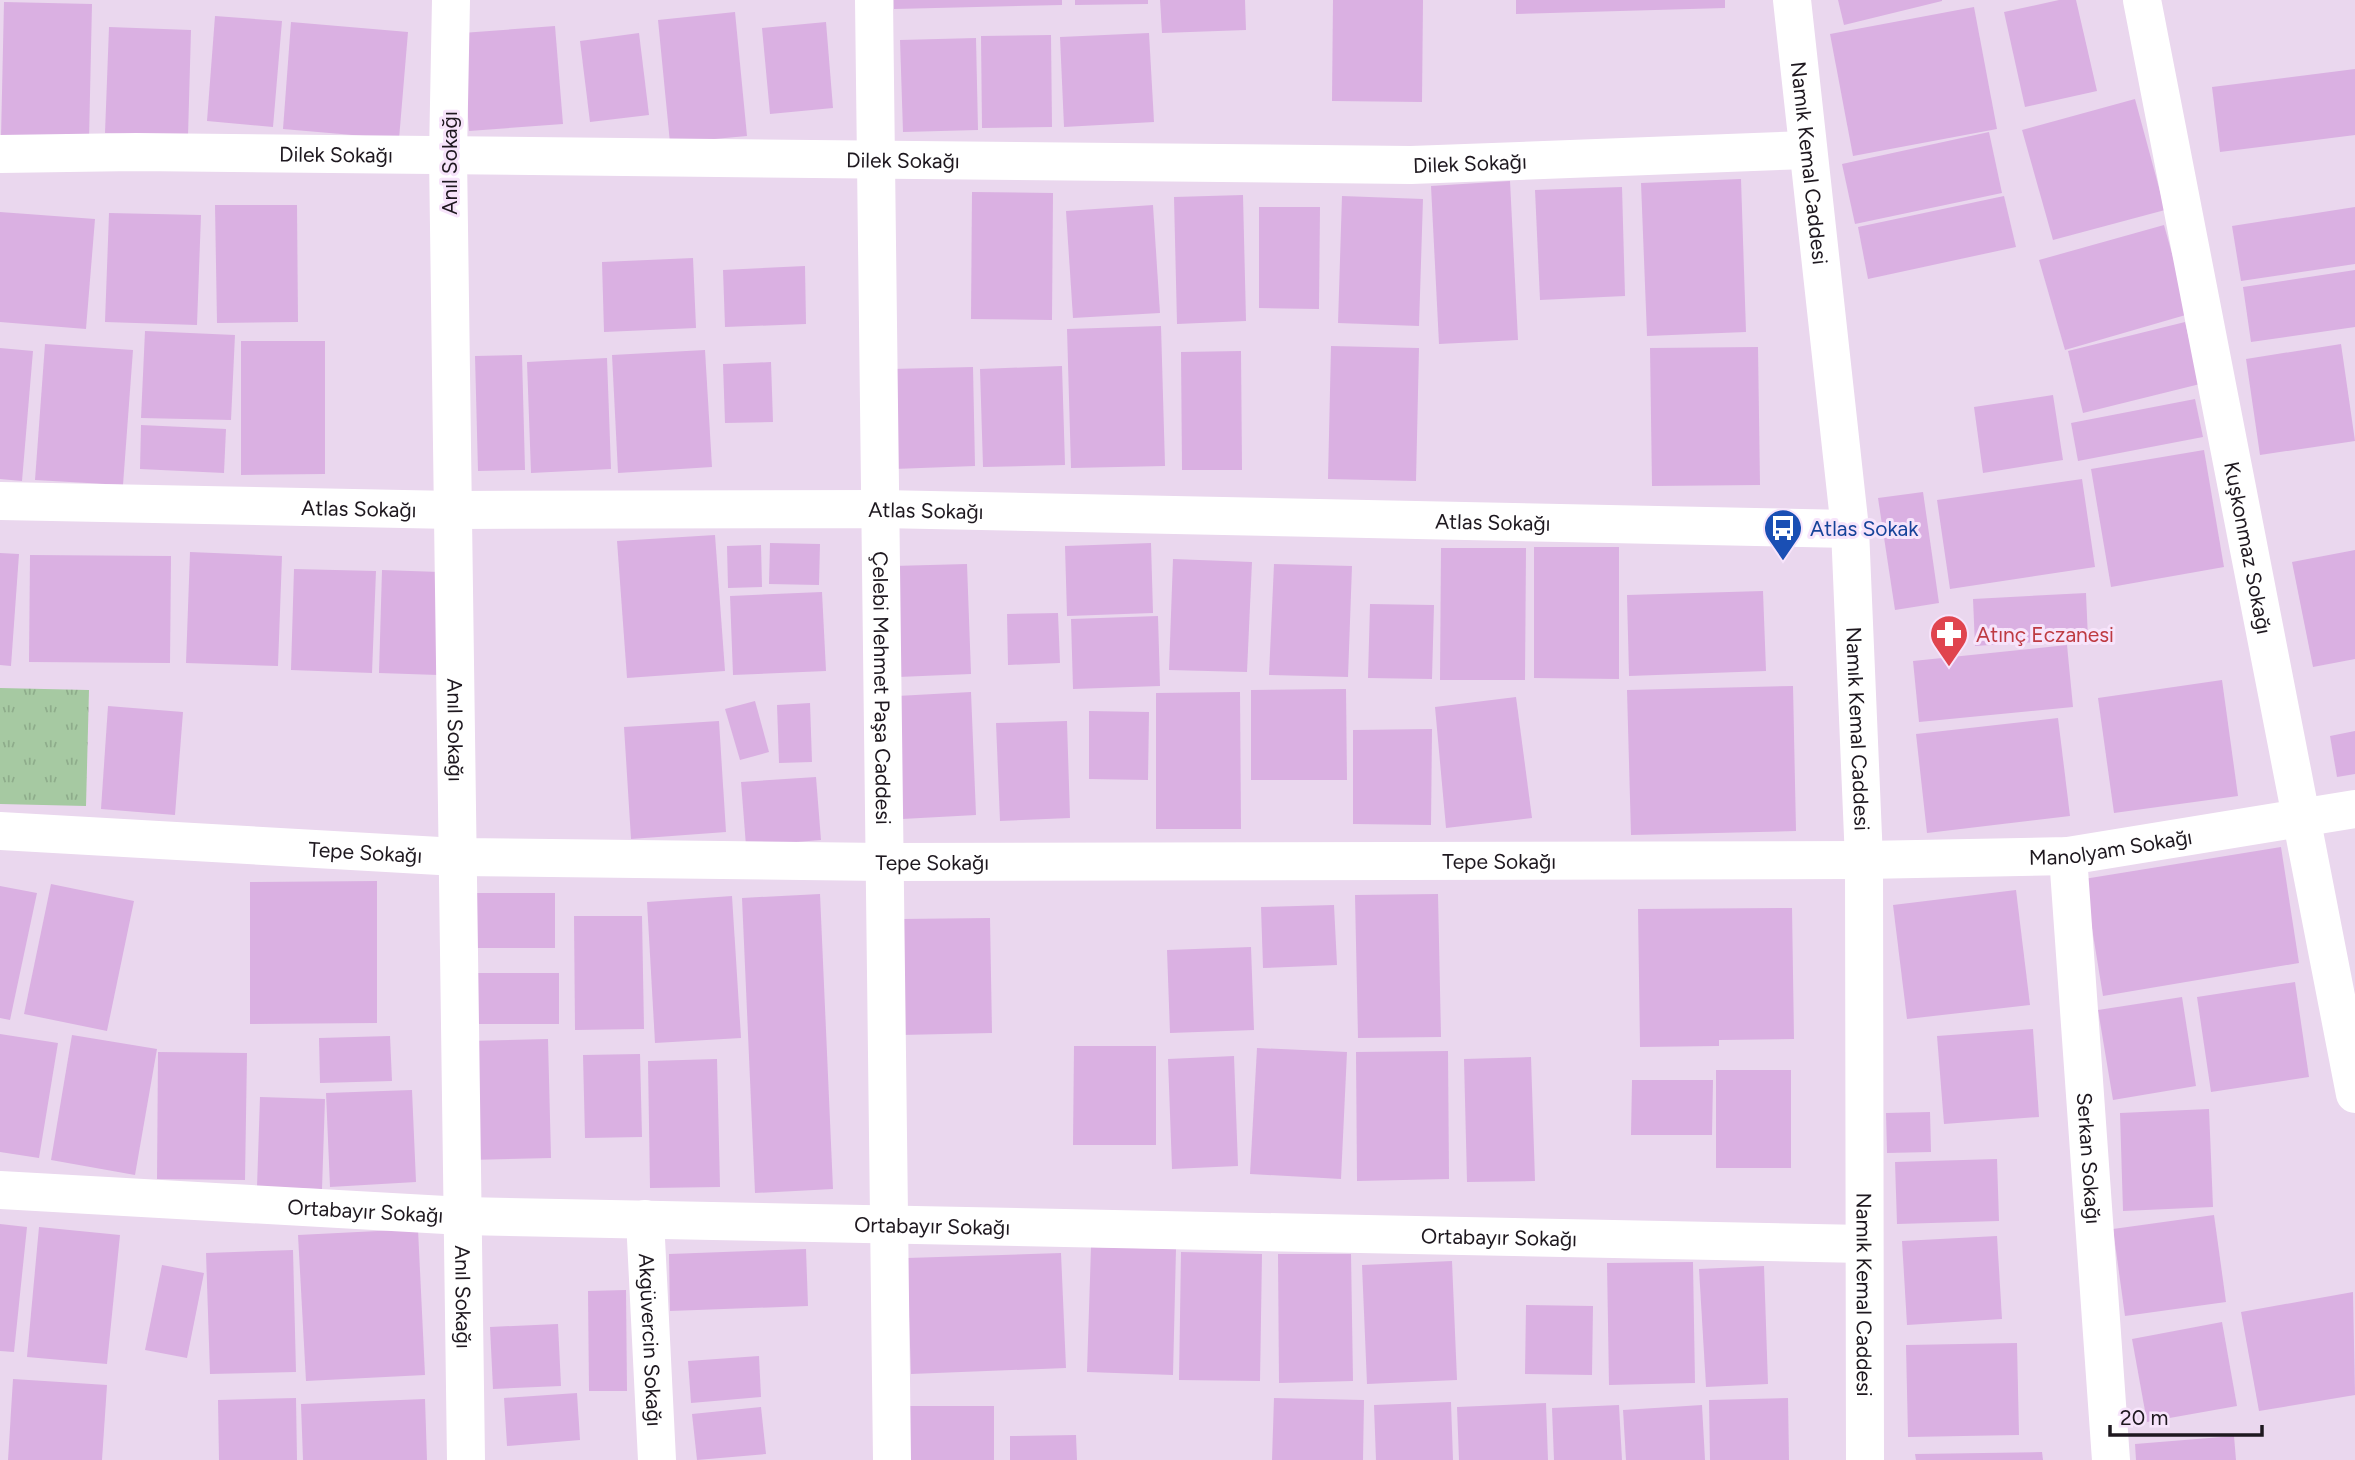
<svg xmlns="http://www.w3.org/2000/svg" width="2355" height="1460" font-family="Figtree,sans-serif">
<defs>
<pattern id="grass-tufts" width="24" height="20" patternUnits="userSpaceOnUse" patternTransform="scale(1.75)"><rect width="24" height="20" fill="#a6c9a2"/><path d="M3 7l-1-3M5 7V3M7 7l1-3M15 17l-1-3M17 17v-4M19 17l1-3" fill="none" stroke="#8eac8b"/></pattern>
</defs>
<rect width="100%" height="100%" fill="#ead7ee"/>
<path fill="url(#grass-tufts)" d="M0,688L89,690L86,806L0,804Z"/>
<g fill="#dab0e2">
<path d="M894,0H1062V5L894,9Z"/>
<path d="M1075,0H1148V4L1075,5Z"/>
<path d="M1160,0H1245L1246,30L1162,33Z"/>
<path d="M1333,0H1423L1422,102L1332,101Z"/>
<path d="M1516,0H1725V8L1516,14Z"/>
<path d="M1838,0H1942V1L1844,25Z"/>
<path d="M2059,0H2076L2097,91L2025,107L2004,12Z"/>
<path d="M4,2L92,4L89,140L1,138Z"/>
<path d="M1974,7L1997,129L1853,156L1830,34Z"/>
<path d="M735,12L747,136L670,143L658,20Z"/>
<path d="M215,16L282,21L273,127L207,121Z"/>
<path d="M291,22L408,32L399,139L283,129Z"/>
<path d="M826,22L833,108L770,114L762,28Z"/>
<path d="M555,26L563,124L469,131L462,33Z"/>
<path d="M109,27L191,30L188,136L105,133Z"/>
<path d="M639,33L649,115L590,122L580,41Z"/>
<path d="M1149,33L1154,122L1064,127L1060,37Z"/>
<path d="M1051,35L1052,127L982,128L981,36Z"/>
<path d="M976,38L978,130L903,132L900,40Z"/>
<path d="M2355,69V135L2220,152L2212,87Z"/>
<path d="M2135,99L2165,210L2053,240L2022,130Z"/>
<path d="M1989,132L2002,193L1855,224L1842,164Z"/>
<path d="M1741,179L1746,332L1647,336L1641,183Z"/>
<path d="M1510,181L1518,340L1439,344L1431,186Z"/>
<path d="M1622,187L1625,296L1540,300L1535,190Z"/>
<path d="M972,192L1053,193L1052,320L971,319Z"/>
<path d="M1243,195L1246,321L1177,324L1174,197Z"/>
<path d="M1342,196L1423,199L1419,326L1338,323Z"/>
<path d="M2004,196L2016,247L1868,279L1858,227Z"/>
<path d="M215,205H297L298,322L217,323Z"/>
<path d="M1153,205L1160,313L1073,318L1066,211Z"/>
<path d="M1259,207H1320L1319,309L1259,308Z"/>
<path d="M2355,207V264L2241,281L2232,226Z"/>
<path d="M0,212L95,219L86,329L0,322Z"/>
<path d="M109,213L201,215L197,325L105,322Z"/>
<path d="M2164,225L2189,314L2065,350L2039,260Z"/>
<path d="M693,258L696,328L604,332L602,262Z"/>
<path d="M805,266L806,324L725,327L723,270Z"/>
<path d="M2355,270V327L2251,342L2243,287Z"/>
<path d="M2185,322L2200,384L2083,413L2068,351Z"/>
<path d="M1161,326L1165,466L1071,468L1067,329Z"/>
<path d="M145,331L235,335L231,420L141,418Z"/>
<path d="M241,341H325V474L241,475Z"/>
<path d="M45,344L133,350L123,485L35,480Z"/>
<path d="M2341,344L2355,441L2260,455L2246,359Z"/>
<path d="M1331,346L1419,348L1416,481L1328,479Z"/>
<path d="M1758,347L1760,485L1652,486L1650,348Z"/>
<path d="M0,348L33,351L22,481L0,479Z"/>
<path d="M705,350L712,467L618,473L612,355Z"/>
<path d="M1241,351L1242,470H1182L1181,352Z"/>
<path d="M522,355L525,470L478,471L475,356Z"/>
<path d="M607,358L611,469L531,473L527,362Z"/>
<path d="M771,362L773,422L725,423L723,364Z"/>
<path d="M1062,366L1065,465L983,467L980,369Z"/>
<path d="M973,367L975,466L894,469L891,369Z"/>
<path d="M2053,395L2063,460L1983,473L1974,407Z"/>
<path d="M2195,399L2203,437L2078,461L2071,423Z"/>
<path d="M141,425L226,429L224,473L140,469Z"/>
<path d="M2204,450L2224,567L2111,587L2091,469Z"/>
<path d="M2082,479L2095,567L1950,589L1937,500Z"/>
<path d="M1923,492L1939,603L1895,610L1878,498Z"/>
<path d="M715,535L725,671L627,678L617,541Z"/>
<path d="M770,543L820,544L819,585L769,584Z"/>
<path d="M1151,543L1153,613L1067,616L1065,546Z"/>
<path d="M761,545L762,587L728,588L727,546Z"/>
<path d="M1534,547H1619V679L1534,678Z"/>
<path d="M1441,548H1526L1525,680H1440Z"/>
<path d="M2355,550V659L2313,667L2292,562Z"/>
<path d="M190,552L282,556L278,666L186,663Z"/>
<path d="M0,553L19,554L11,666L0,665Z"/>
<path d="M30,555L171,556L170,663L29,662Z"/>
<path d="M1173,559L1252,562L1247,672L1169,670Z"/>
<path d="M967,564L971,674L898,677L893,566Z"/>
<path d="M1274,564L1352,566L1348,677L1269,675Z"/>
<path d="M294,569L376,571L372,673L291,670Z"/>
<path d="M382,570L440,572L438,675L379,673Z"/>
<path d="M1763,591L1766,671L1629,676L1627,595Z"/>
<path d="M822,592L826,671L733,675L730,596Z"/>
<path d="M2086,593L2088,639L1975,646L1973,599Z"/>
<path d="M1370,604L1434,605L1432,679L1368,678Z"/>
<path d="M1058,613L1060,663L1008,665L1007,614Z"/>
<path d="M1158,616L1160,686L1073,689L1071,619Z"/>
<path d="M2067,645L2073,707L1919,722L1913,661Z"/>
<path d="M2222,680L2238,796L2114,813L2098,698Z"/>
<path d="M1793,686L1796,831L1631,835L1627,690Z"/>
<path d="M1346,689L1347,780H1251V690Z"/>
<path d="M971,692L976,815L902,819L897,696Z"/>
<path d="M1240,692L1241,829H1156V693Z"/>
<path d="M1516,697L1532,818L1446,828L1435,707Z"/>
<path d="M755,701L769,752L740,760L725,709Z"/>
<path d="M810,703L812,762L779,763L777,705Z"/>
<path d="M108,706L183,712L175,815L101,809Z"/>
<path d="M1089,711L1149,712L1148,780L1089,779Z"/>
<path d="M2058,718L2070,816L1927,833L1916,734Z"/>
<path d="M719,721L726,832L631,839L624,727Z"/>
<path d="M1067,721L1070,818L1000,821L996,723Z"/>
<path d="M1432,729L1431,825L1353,824V730Z"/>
<path d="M2355,731V774L2337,777L2330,736Z"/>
<path d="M816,777L821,840L746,846L741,782Z"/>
<path d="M2281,847L2299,963L2103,996L2084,879Z"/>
<path d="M377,881V1023L250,1024V882Z"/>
<path d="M51,884L134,901L107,1031L24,1014Z"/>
<path d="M0,886L37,893L10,1020L0,1018Z"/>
<path d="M2016,890L2030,1005L1907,1019L1893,905Z"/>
<rect x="467" y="893" width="88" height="55"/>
<path d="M820,894L833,1189L755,1193L742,898Z"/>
<path d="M1438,894L1441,1037L1358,1038L1355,895Z"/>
<path d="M732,896L741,1038L655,1043L647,902Z"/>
<path d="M1334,905L1337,965L1263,968L1261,907Z"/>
<path d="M1792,908L1794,1039L1719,1040V1046L1640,1047L1638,909Z"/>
<path d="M574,916H642L644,1029L575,1030Z"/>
<path d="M990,918L992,1033L901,1035L900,919Z"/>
<path d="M1251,947L1254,1030L1170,1033L1167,950Z"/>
<rect x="468" y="973" width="91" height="51"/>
<path d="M2295,982L2309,1077L2211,1092L2197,997Z"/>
<path d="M2182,997L2196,1086L2113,1100L2098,1010Z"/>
<path d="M2033,1029L2039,1117L1944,1124L1937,1036Z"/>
<path d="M0,1034L58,1043L39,1158L0,1152Z"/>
<path d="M72,1035L157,1049L135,1175L51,1160Z"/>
<path d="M390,1036L392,1081L320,1083L319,1038Z"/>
<path d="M548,1039L551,1158L469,1160L467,1041Z"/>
<path d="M1074,1046H1156V1145H1073Z"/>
<path d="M1257,1048L1347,1052L1341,1179L1250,1174Z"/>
<path d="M1448,1051L1449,1179L1357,1181L1356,1052Z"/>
<path d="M158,1052L247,1053L245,1180L157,1179Z"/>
<path d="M640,1054L642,1137L585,1138L583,1055Z"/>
<path d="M1234,1056L1238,1166L1172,1169L1168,1059Z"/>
<path d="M1531,1057L1535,1181L1467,1182L1464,1059Z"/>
<path d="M717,1059L720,1187L650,1188L648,1061Z"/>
<rect x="1716" y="1070" width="75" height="98"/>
<path d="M1632,1080H1713L1712,1135H1631Z"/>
<path d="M412,1090L416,1182L330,1187L326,1093Z"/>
<path d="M260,1097L325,1099L322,1189L257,1187Z"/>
<path d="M2209,1109L2213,1207L2123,1211L2120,1113Z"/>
<path d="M1930,1112L1931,1152L1887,1153L1886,1113Z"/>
<path d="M1997,1159L1999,1221L1897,1224L1895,1162Z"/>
<path d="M2214,1215L2226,1302L2125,1316L2113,1229Z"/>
<path d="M0,1224L27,1227L14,1352L0,1351Z"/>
<path d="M39,1227L120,1235L107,1364L27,1357Z"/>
<path d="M418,1229L425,1375L306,1381L298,1235Z"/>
<path d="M1997,1236L2002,1319L1907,1325L1902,1241Z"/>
<path d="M1091,1247L1176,1249L1173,1375L1087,1372Z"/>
<path d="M806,1249L808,1306L670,1311L669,1254Z"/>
<path d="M293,1250L296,1372L210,1374L206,1253Z"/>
<path d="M1181,1252L1262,1254L1260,1381L1179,1380Z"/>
<path d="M1061,1253L1066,1368L911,1374L907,1258Z"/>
<path d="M1278,1254H1351L1353,1381L1279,1383Z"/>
<path d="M1452,1261L1457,1380L1367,1384L1362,1265Z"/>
<path d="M1693,1262L1695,1383L1609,1385L1607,1263Z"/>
<path d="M162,1265L204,1273L187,1358L145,1350Z"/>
<path d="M1764,1266L1768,1384L1706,1387L1699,1269Z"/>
<path d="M626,1290L627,1391H589L588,1291Z"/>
<path d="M2353,1292L2355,1395L2259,1411L2241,1312Z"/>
<path d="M1526,1305L1593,1306L1592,1375L1525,1374Z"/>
<path d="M2222,1322L2237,1406L2147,1422L2132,1339Z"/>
<path d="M558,1324L561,1386L493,1389L490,1327Z"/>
<path d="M2017,1343L2019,1435L1908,1437L1906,1345Z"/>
<path d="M759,1356L761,1397L691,1403L688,1361Z"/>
<path d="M13,1379L107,1385L102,1460H8Z"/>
<path d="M577,1393L580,1440L507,1446L504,1398Z"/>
<path d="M296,1398L297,1460H219L218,1400Z"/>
<path d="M1274,1398L1364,1400L1363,1460H1272Z"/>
<path d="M1788,1398L1789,1460H1710L1709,1400Z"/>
<path d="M425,1399L427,1460H303L301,1404Z"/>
<path d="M1451,1402L1453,1460H1376L1374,1405Z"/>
<path d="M1546,1403L1548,1460H1459L1457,1407Z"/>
<path d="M1619,1405L1622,1460H1554L1552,1408Z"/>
<path d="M1702,1405L1705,1460H1626L1623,1410Z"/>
<rect x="906" y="1406" width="88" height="54"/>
<path d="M761,1407L766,1454L697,1460L692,1414Z"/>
<path d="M1076,1435L1077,1460H1010V1436Z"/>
<path d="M2234,1436L2236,1460H2136L2135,1444Z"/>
<path d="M2042,1452L2043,1460H1916L1915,1454Z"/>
</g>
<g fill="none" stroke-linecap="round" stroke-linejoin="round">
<g stroke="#fff" stroke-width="38">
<path id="s1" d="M451,0L448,155L466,1460"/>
<path id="s2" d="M874,0L892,1460"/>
<path id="s3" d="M1792,0L1850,529L1864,860L1865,1460"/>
<path id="s4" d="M2142,0L2355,1094"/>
<path id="s5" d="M0,154L136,152L1411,165L1807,150"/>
<path id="s6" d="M0,501L453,510L881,509L1850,529"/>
<path id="s7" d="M0,831L457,857L884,862L1864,860L2068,856L2355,809"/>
<path id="s8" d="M2068,856L2111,1460"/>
<path id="s9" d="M0,1190L463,1216L1864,1244"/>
<path id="s10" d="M645,1219L657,1460"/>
</g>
</g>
<defs>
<symbol id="bus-pin" viewBox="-11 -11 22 30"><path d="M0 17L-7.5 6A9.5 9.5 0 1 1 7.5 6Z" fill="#1a4fb4" stroke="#f7e4fb"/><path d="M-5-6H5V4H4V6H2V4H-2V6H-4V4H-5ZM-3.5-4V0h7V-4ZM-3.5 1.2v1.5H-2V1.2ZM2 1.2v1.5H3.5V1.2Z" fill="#fff"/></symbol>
<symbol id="pharmacy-pin" viewBox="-11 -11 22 30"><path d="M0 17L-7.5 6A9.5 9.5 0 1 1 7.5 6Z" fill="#e0444e" stroke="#f7e4fb"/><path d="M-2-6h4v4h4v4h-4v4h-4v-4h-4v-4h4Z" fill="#fff"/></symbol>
</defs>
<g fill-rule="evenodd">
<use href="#bus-pin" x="1761" y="506" width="44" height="60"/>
<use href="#pharmacy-pin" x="1927" y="612" width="44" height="60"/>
</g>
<g text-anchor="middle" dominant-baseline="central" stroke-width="6" stroke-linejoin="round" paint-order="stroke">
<g font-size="21" fill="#1e181f" stroke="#f7e4fb">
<text stroke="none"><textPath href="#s5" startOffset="336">Dilek Sokağı</textPath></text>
<text stroke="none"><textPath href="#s5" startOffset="903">Dilek Sokağı</textPath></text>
<text transform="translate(449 163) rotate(-90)">Anıl Sokağı</text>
<text stroke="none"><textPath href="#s5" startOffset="1470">Dilek Sokağı</textPath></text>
<text stroke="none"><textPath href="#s3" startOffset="164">Namık Kemal Caddesi</textPath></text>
<text stroke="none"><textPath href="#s6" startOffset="359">Atlas Sokağı</textPath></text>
<text stroke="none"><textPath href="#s6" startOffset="926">Atlas Sokağı</textPath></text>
<text stroke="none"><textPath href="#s6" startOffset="1493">Atlas Sokağı</textPath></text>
<text stroke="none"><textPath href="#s4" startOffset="558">Kuşkonmaz Sokağı</textPath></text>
<text stroke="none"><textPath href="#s2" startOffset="688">Çelebi Mehmet Paşa Caddesi</textPath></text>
<text stroke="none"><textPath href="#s3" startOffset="732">Namık Kemal Caddesi</textPath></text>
<text stroke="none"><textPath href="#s1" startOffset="730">Anıl Sokağı</textPath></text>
<text stroke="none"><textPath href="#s7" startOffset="2112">Manolyam Sokağı</textPath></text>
<text stroke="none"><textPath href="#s7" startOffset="366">Tepe Sokağı</textPath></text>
<text stroke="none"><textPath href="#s7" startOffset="1500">Tepe Sokağı</textPath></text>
<text stroke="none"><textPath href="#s7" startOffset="933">Tepe Sokağı</textPath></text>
<text stroke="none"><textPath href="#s8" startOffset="303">Serkan Sokağı</textPath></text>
<text stroke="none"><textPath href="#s9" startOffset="366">Ortabayır Sokağı</textPath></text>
<text stroke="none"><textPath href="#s9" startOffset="933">Ortabayır Sokağı</textPath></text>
<text stroke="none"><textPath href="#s9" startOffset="1500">Ortabayır Sokağı</textPath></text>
<text stroke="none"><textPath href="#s3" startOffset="1298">Namık Kemal Caddesi</textPath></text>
<text stroke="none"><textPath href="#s1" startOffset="1297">Anıl Sokağı</textPath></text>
<text stroke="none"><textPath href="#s10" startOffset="121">Akgüvercin Sokağı</textPath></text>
</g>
<g font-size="21" fill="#164399" stroke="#f7e4fb" text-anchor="start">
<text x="1810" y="528">Atlas Sokak</text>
</g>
<g font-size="21" fill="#be3a42" stroke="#f7e4fb" text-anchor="start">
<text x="1976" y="634">Atınç Eczanesi</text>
</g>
</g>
<path d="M2110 1425v10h152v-10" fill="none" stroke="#1e181f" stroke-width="3.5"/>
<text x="2120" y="1425" font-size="21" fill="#1e181f" stroke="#f7e4fb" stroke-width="5" paint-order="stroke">20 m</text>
</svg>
